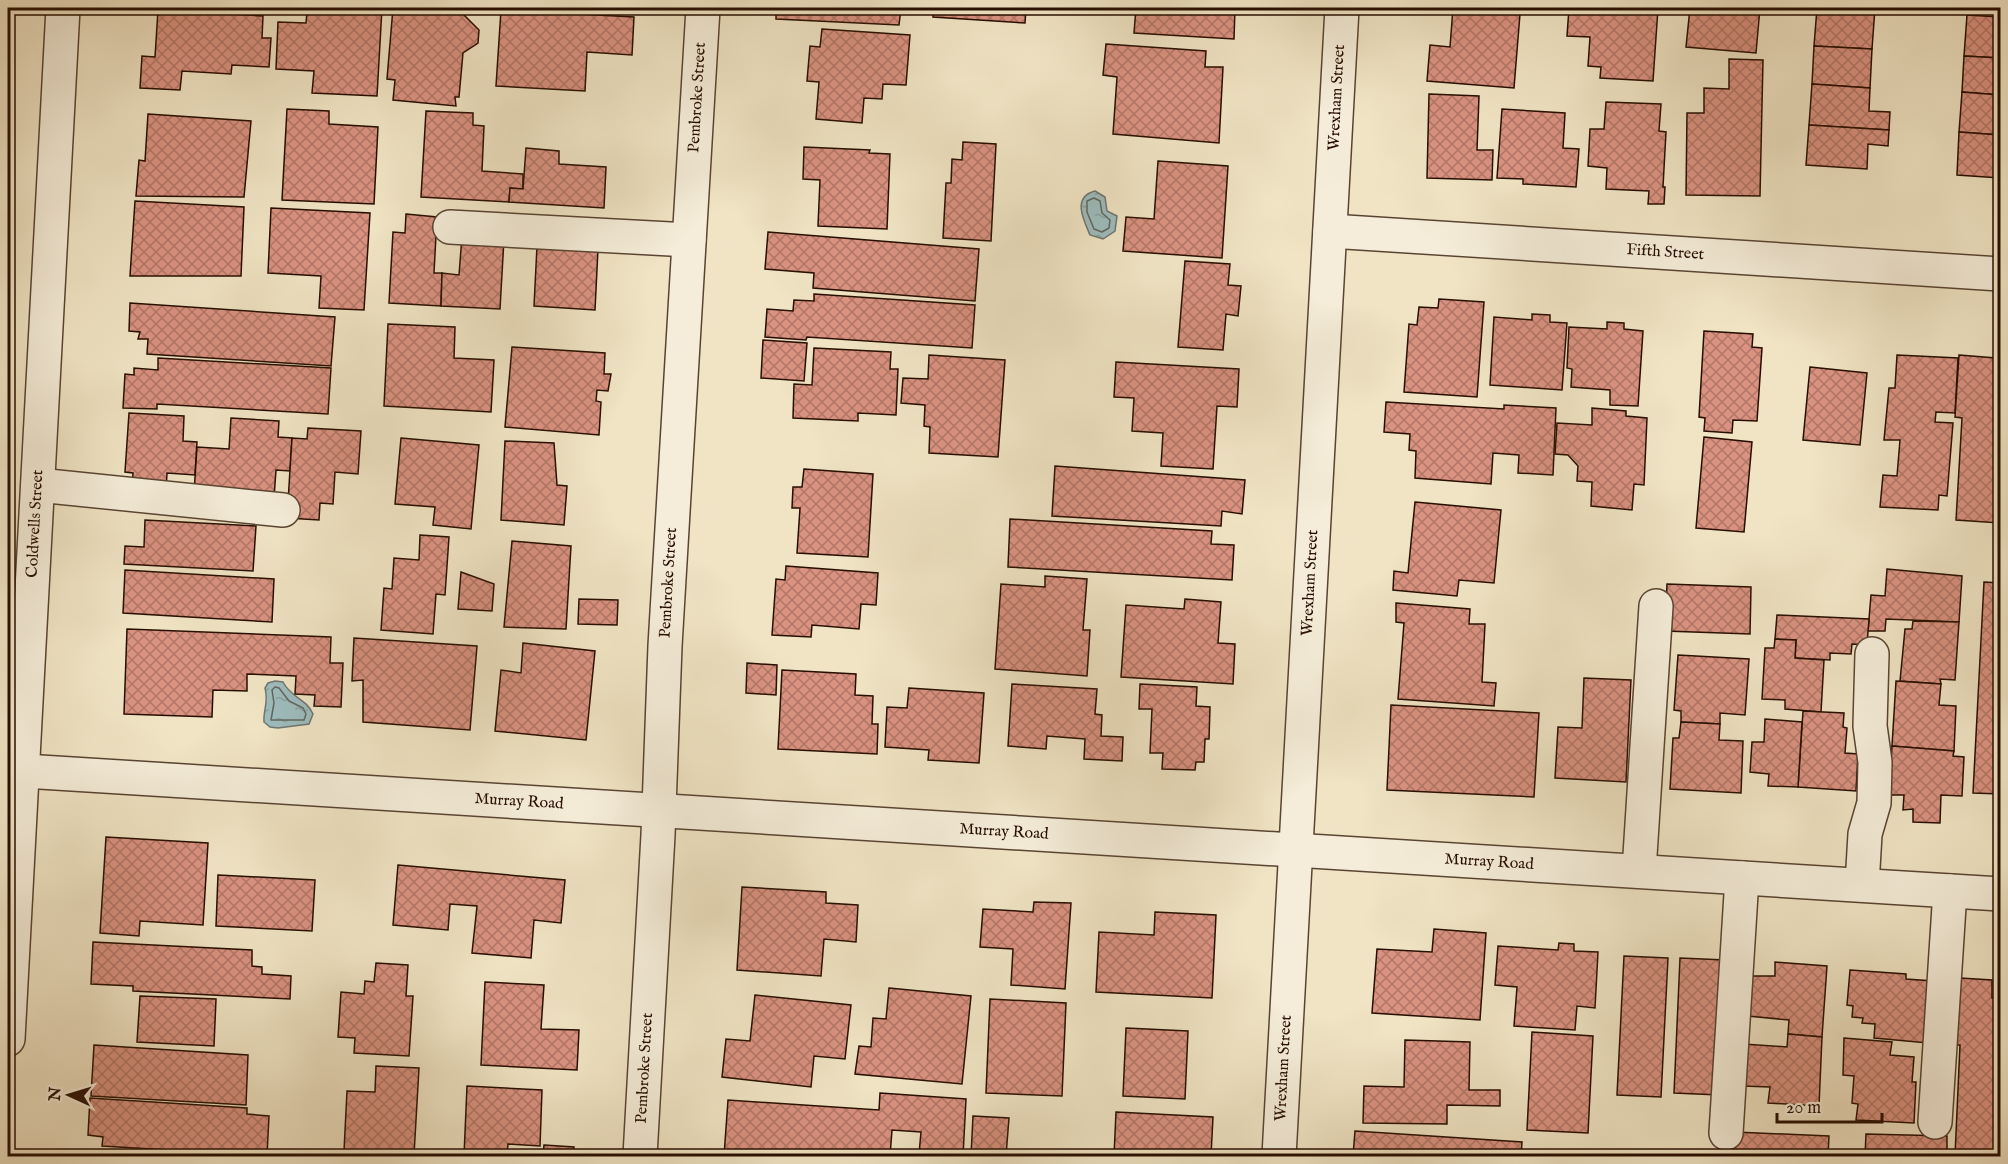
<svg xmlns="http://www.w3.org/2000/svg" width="2008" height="1164" font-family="'IM FELL English',serif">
<defs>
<pattern id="water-ripples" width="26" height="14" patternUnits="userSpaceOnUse" patternTransform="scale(1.5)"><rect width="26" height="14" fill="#9dbcbd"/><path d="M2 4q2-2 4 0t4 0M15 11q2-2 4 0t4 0" fill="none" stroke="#87a0a1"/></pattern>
<pattern id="building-cross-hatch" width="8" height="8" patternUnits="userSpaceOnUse" patternTransform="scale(1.5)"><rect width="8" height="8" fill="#da9281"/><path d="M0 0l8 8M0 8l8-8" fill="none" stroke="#b17667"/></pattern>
</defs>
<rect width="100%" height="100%" fill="#f0e4c4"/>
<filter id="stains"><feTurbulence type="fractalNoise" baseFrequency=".00333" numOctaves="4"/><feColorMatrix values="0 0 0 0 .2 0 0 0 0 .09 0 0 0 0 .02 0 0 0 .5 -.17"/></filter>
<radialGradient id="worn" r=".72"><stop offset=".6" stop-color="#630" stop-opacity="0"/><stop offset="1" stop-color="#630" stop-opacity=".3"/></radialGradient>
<g fill="url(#water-ripples)" stroke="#6e7672" stroke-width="1.5">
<path d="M1095,191L1105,197L1107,211L1117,216L1115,231L1103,239L1090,235C1083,219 1072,197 1095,191Z"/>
<path d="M275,681L283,682C291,698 306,698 313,714L309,724L278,728L270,727L264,722C263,709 269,703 265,688L268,683Z"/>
</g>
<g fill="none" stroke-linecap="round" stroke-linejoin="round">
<g stroke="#62655f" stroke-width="1.5">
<path d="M1094,198L1100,201L1102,213L1110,220L1109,228L1102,232L1094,229L1087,212V201Z"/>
<path d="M275,687L279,688L289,701L303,708L306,714L304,720H271L274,703L272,690Z"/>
</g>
</g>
<g fill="url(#building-cross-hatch)" stroke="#270e01" stroke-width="1.5">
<path d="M323,8H382L377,96L312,93L314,71L276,69L278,22L306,23L307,12H322Z"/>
<path d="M393,8H464V15L479,30L478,43L463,53L459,97H455L456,106L393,100L395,80L387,79Z"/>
<path d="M776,8H901L899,25L776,19Z"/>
<path d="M934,8H1026L1025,23L933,17Z"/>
<path d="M1136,8H1235L1234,39L1134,33Z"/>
<path d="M1453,8L1520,14L1514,88L1427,81L1430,45L1450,47Z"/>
<path d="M1569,8H1658L1653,81L1600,78L1601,67L1588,66L1590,37L1567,36Z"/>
<path d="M1690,8H1790L1789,11L1760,8L1756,53L1686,47Z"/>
<path d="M1817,8H1875L1872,49L1814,46Z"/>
<path d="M158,10L263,16L262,38H271L269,67L232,65L231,74L182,71L180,90L140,88L142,56L155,57Z"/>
<path d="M501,10L634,17L632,55L587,52L585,91L496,86Z"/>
<path d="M1967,15L2000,17V58L1964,56Z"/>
<path d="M822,29L910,35L906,85L883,84L882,99L864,98L862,123L816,119L819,82L807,81L810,46L820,47Z"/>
<path d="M1106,44L1206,51L1205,67H1223L1219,143L1113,134L1117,77L1103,75Z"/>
<path d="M1814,46L1872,49L1870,88L1812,84Z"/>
<path d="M1964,56L2000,58V95L1962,92Z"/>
<path d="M1729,59L1763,60L1760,196L1686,195L1687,113H1704V88L1729,89Z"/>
<path d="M1812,84L1870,88L1869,111L1890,112L1889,130L1809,125Z"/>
<path d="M1962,92L2000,95V135L1959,132Z"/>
<path d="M1429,94L1479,96L1477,150H1493L1492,180L1427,178Z"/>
<path d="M1606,102L1661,104L1659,131L1666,132L1663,187H1665L1664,204H1648L1649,191L1606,189L1607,168L1588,166L1590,129H1604Z"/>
<path d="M287,109L329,111V124L378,127L374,204L282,200Z"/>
<path d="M1502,109L1565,113L1563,148L1579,149L1576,187L1523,184V179L1497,178Z"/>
<path d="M426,111L473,113V125L484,126L482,171L523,174V189L510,188L509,202L421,197Z"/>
<path d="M148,114L251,121L244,197L136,196L139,160L145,161Z"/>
<path d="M1809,125L1889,130L1888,146L1868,144L1867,169L1806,165Z"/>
<path d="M1959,132L2000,135V178L1957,175Z"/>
<path d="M963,142L996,144L991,241L943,238L946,183H951L952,159L962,160Z"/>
<path d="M804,147L870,150L869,153L890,154L887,229L818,226L820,180L803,179Z"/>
<path d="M526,148L559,151V164L606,167L604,208L509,202L510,188L523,189Z"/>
<path d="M1158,161L1228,166L1222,258L1123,251L1126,217L1154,219Z"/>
<path d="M135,201L244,207L241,276H130Z"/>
<path d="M271,208L370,213L364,310L319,308L321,276L268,273Z"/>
<path d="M406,214L437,217L434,273H442L441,306L389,303L393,232L405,233Z"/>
<path d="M768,232L979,249L975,301L813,288L814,273L765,269Z"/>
<path d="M462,236L504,239L500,309L441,306L442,273L459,275Z"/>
<path d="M537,246L598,249L595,310L534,306Z"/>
<path d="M1185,261L1230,264L1228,285L1241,286L1238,316L1226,314L1223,350L1178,347Z"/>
<path d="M814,294L975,305L972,348L807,337L806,340L765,337L767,309L793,311L794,300L814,301Z"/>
<path d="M1439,299L1484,302L1477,397L1404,392L1409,324L1417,325L1419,307L1438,308Z"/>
<path d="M130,303L335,317L331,366L147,354L148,339H138L140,332L129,331Z"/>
<path d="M1532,314L1550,315V322L1567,323L1562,390L1490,385L1494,317L1532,320Z"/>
<path d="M1607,322L1624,323V329L1643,331L1638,406L1610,405V390L1571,387L1572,369L1567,368L1569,327L1607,329Z"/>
<path d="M388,324L455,327L454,358L494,360L491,412L384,406Z"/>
<path d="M1704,331L1753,334L1752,347L1762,348L1757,421L1733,420L1732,433L1704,431L1705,418L1699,417Z"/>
<path d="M763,340L807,343L804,381L761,378Z"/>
<path d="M512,347L605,353L604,374H611L608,391L597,390L596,401L601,402L599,435L505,427Z"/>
<path d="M814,348L891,352L890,369H898L896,415L858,413V421L793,418L794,384L812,385Z"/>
<path d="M929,355L1005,360L998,457L929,453L930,427L924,426L925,405L901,403L903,378L928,379Z"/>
<path d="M1897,355L1958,358L1955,413L1936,412L1935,422L1953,423L1947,496L1939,495L1938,510L1880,507L1883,475L1897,476L1900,440H1884L1889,388H1895Z"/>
<path d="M1959,355L1996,358L1995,372L2000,373V523L1956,520L1962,418L1955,417Z"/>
<path d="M158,358L331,368L328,414L157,404V409L123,408L125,374L134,375V368L158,370Z"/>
<path d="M1116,362L1239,369L1237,407L1217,406L1213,469L1161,466L1163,433L1132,431L1134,398L1114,397Z"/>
<path d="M1810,367L1867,373L1860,445L1803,440Z"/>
<path d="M1386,402L1504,409V405L1556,408L1553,475L1518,473L1519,455L1493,453L1491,484L1415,478L1416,451L1409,450L1410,434L1384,432Z"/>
<path d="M1592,408L1626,411V416L1647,418L1644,485L1634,484L1632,510L1591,506L1592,482L1577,481L1578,466L1568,455L1555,454L1557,423L1592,425Z"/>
<path d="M129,413L184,416L183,441L197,442L195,475L167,473L166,491L132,489L133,473L125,472Z"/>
<path d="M231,418L279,421L278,437L292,438L290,471L276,470L274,498L194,493L197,447L229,449Z"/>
<path d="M308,428L361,431L358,474L335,472L333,504L320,503L319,520L287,518L292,438L307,439Z"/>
<path d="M1704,437L1752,442L1744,532L1696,528Z"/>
<path d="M401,438L479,445L471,529L433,525L435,507L395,504Z"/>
<path d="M505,441L554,443L557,485L567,486L564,525L501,520Z"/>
<path d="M1055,466L1245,480L1242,514L1222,511L1221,526L1052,516Z"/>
<path d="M804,469L873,474L868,557L797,553L800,508H792L793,487H802Z"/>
<path d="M1415,502L1501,510L1494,583L1459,580L1457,596L1393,590L1394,571L1408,573Z"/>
<path d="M1010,519L1212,531L1211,544L1234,545L1232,580L1008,567Z"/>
<path d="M145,520L256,526L253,571L124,564L125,546L144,547Z"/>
<path d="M420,535L449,537L445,595L436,594L433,634L381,630L384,588L392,589L394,558L419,560Z"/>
<path d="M512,541L571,546L566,629L504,627Z"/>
<path d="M786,566L878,573L876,605L861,604L859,629L812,625L811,637L772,635L776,579L785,580Z"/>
<path d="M1887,569L1962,576L1959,622L1886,619L1885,631H1868L1871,595L1885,596Z"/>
<path d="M125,570L274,579L272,622L123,613Z"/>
<path d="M461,572L494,584L492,611L458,609Z"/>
<path d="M1045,576L1087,579L1083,630H1090L1087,676L995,669L1001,584L1045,587Z"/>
<path d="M1984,582L2000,583V794L1973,793Z"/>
<path d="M1667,584L1751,587L1750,634L1665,631Z"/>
<path d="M579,599L618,600L617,625L578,624Z"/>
<path d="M1185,599L1221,602L1218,643L1235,644L1233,684L1121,677L1126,605L1184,609Z"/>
<path d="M1396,603L1470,609L1469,624H1485L1482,682L1496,683L1494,706L1398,699L1404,623L1396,622Z"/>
<path d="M1777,615L1869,619L1867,645L1852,644L1851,654L1830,653V660L1795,658L1796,640L1775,639Z"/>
<path d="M1913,621L1959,622L1955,680L1940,679L1941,684L1900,681L1905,629H1912Z"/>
<path d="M127,629L331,637L330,663H343L341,707L314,706L315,695L295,694L296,676L247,674V691L213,690L212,717L124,714Z"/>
<path d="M354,638L477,646L470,730L363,722V680L352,681Z"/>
<path d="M1775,639L1796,640L1795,658L1824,660L1821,712L1785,709V700L1762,699L1765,648H1774Z"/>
<path d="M523,643L595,651L586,740L495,731L501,670L521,673Z"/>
<path d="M1678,655L1749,659L1745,715L1720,713V724L1681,722V711L1674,710Z"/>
<path d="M747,663L777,665L776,695L746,693Z"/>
<path d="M782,670L856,674L855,695L873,696L872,724H878L877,754L778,749Z"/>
<path d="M1584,678L1631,680L1626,782L1555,778L1558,727L1582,728Z"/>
<path d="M1896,681L1941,684L1939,705L1956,706L1954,751L1892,746Z"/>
<path d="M1012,684L1097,689L1095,714L1102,715L1101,736L1123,737L1122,761L1084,759L1085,739L1047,736L1046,749L1008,746Z"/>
<path d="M1140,684L1197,687L1196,706L1210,707L1209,739H1205L1204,762H1196L1195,770L1162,769L1163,753H1150L1152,709H1139Z"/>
<path d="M909,688L984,693L979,763L928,760L929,750L885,747L887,707L907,708Z"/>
<path d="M1391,705L1539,713L1534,797L1387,790Z"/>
<path d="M1803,711L1844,713L1843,727L1847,728L1845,753L1858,754L1856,791L1798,787Z"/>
<path d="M1765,719L1802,722L1798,787L1768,786L1769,774L1750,772L1752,742H1764Z"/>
<path d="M1681,722L1720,724L1719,740L1743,741L1741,793L1670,789L1673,738H1679Z"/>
<path d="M1892,746L1954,751L1953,756L1964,757L1962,796L1941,795L1940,823L1913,822V809L1903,810L1904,795H1889Z"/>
<path d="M106,837L208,843L203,925L140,921L139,936L100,933Z"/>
<path d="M398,865L565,880L561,923L534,920L531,958L472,953L477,906L450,904L448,930L393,925Z"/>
<path d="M218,875L315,880L312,931L216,926Z"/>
<path d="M742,887L826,892V903L858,905L856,942L824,939L821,976L737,970Z"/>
<path d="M1034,902L1071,903L1065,989L1011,985L1013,949L980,947L983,909L1033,912Z"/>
<path d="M1155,912L1216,915L1212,998L1096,992L1099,932L1154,935Z"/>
<path d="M1434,929L1486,933L1480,1020L1372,1013L1377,949L1432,952Z"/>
<path d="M93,942L252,950V966L262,967V974L291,976L290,999L133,991V986L91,984Z"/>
<path d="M1559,943L1574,944V951L1598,952L1595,1008L1577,1006L1575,1030L1514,1026L1517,987L1495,985L1498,946L1558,950Z"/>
<path d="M1624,956L1668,958L1661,1097L1617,1095Z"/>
<path d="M1680,958L1725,960L1719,1095L1674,1093Z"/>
<path d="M1775,962L1827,966L1822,1037L1788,1034L1789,1020L1748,1016L1750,976H1775Z"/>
<path d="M376,963L408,965L406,996H413L409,1056L354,1053L355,1038L338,1037L341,992L364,994L365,981L374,982Z"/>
<path d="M1850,970L1906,974V979L1933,981L1928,1043L1874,1038L1875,1024L1862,1023L1863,1018L1852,1017L1853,1006L1847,1005Z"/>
<path d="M1960,978L1992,980V998L2000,999V1156H1955L1960,1045H1956Z"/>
<path d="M485,982L544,985L541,1029L579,1030L577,1070L481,1065Z"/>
<path d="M889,988L971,996L962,1084L855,1074L859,1046L871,1047L873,1018L886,1019Z"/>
<path d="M755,995L851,1005L845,1059L814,1056L811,1087L722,1077L726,1039L750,1041Z"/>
<path d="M140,996L216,999L214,1046L137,1042Z"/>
<path d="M990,999L1066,1003L1062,1096L986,1093Z"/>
<path d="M1126,1028L1188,1031L1185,1099L1123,1096Z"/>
<path d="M1532,1032L1593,1036L1588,1133L1527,1130Z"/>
<path d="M1788,1034L1822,1037L1819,1106L1768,1103L1770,1087L1743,1086L1744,1044L1787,1047Z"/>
<path d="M1844,1038L1892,1042L1890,1055L1914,1057L1912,1082H1916L1914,1123L1856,1120L1858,1104L1852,1103L1854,1076L1843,1075Z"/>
<path d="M1405,1040L1470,1042L1469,1090H1500V1106L1447,1105V1124L1363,1123L1364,1086L1404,1087Z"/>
<path d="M94,1045L248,1055L246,1105L91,1096Z"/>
<path d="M376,1066L419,1068L414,1155L344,1151L347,1091L375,1092Z"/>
<path d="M467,1086L542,1090L540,1146L508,1144L507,1156H464Z"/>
<path d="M880,1093L966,1099L963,1156L919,1154L921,1132L892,1130L890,1156H724L728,1100L879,1110Z"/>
<path d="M90,1098L247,1108V1114L269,1116L267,1156L102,1146L103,1137L88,1135Z"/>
<path d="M1116,1112L1213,1117L1211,1156H1114Z"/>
<path d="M973,1116L1009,1118L1006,1156H971Z"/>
<path d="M1355,1131L1522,1142L1521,1156H1353Z"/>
<path d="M1735,1132L1829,1136L1828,1156H1734Z"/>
<path d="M1866,1134L1947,1136V1156H1865Z"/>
<path d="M544,1145L574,1147L573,1156H543Z"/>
</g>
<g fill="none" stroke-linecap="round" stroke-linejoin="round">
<defs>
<g id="minor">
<path d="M450,227L689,240"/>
<path id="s1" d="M1330,231L2000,274"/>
<path d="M38,485L283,510"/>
<path id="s2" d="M8,770L2000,894"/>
<path d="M1639,871L1656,606"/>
<path d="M1862,885L1865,834L1874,803L1875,762L1870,726L1872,654"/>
<path id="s3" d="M8,1039L63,8"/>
<path d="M1935,1122L1950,891"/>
<path d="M1726,1133L1742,878"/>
<path id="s4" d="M640,1156L658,835L665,646L703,8"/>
<path id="s5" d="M1279,1156L1342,8"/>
</g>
</defs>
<use href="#minor" stroke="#594432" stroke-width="36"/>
<use href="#minor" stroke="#f5edd9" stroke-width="33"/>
</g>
<g text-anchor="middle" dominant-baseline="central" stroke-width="6" stroke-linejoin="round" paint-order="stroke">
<g font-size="16" fill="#270e01" stroke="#f5edd9">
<text stroke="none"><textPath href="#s4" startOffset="1060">Pembroke Street</textPath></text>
<text stroke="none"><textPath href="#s5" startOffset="1060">Wrexham Street</textPath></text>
<text stroke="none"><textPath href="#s1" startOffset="336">Fifth Street</textPath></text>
<text stroke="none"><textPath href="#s3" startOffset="516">Coldwells Street</textPath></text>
<text stroke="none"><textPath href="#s4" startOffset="574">Pembroke Street</textPath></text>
<text stroke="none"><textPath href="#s5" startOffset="574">Wrexham Street</textPath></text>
<text stroke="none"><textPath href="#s2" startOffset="512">Murray Road</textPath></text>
<text stroke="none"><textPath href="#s2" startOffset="998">Murray Road</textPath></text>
<text stroke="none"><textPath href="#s2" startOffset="1484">Murray Road</textPath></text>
<text stroke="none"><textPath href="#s4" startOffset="88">Pembroke Street</textPath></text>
<text stroke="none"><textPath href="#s5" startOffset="88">Wrexham Street</textPath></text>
</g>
</g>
<rect width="2008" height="1164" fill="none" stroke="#f0e4c4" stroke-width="30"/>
<rect x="9" y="9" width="1990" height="1146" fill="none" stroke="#270e01" stroke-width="3"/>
<rect x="15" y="15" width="1978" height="1134" fill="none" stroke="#270e01" stroke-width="1.5"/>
<g transform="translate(69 1095) rotate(274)" stroke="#f5edd9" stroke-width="4.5" paint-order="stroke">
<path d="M0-4.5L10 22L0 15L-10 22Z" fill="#270e01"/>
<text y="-9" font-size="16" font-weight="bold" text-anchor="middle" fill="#270e01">N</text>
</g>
<path d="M1777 1113v9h105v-9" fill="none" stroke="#270e01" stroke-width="3"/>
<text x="1786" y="1113" font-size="18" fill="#270e01" stroke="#f5edd9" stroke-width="4.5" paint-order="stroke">20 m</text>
<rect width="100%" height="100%" filter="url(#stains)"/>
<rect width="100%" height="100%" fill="url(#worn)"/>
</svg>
